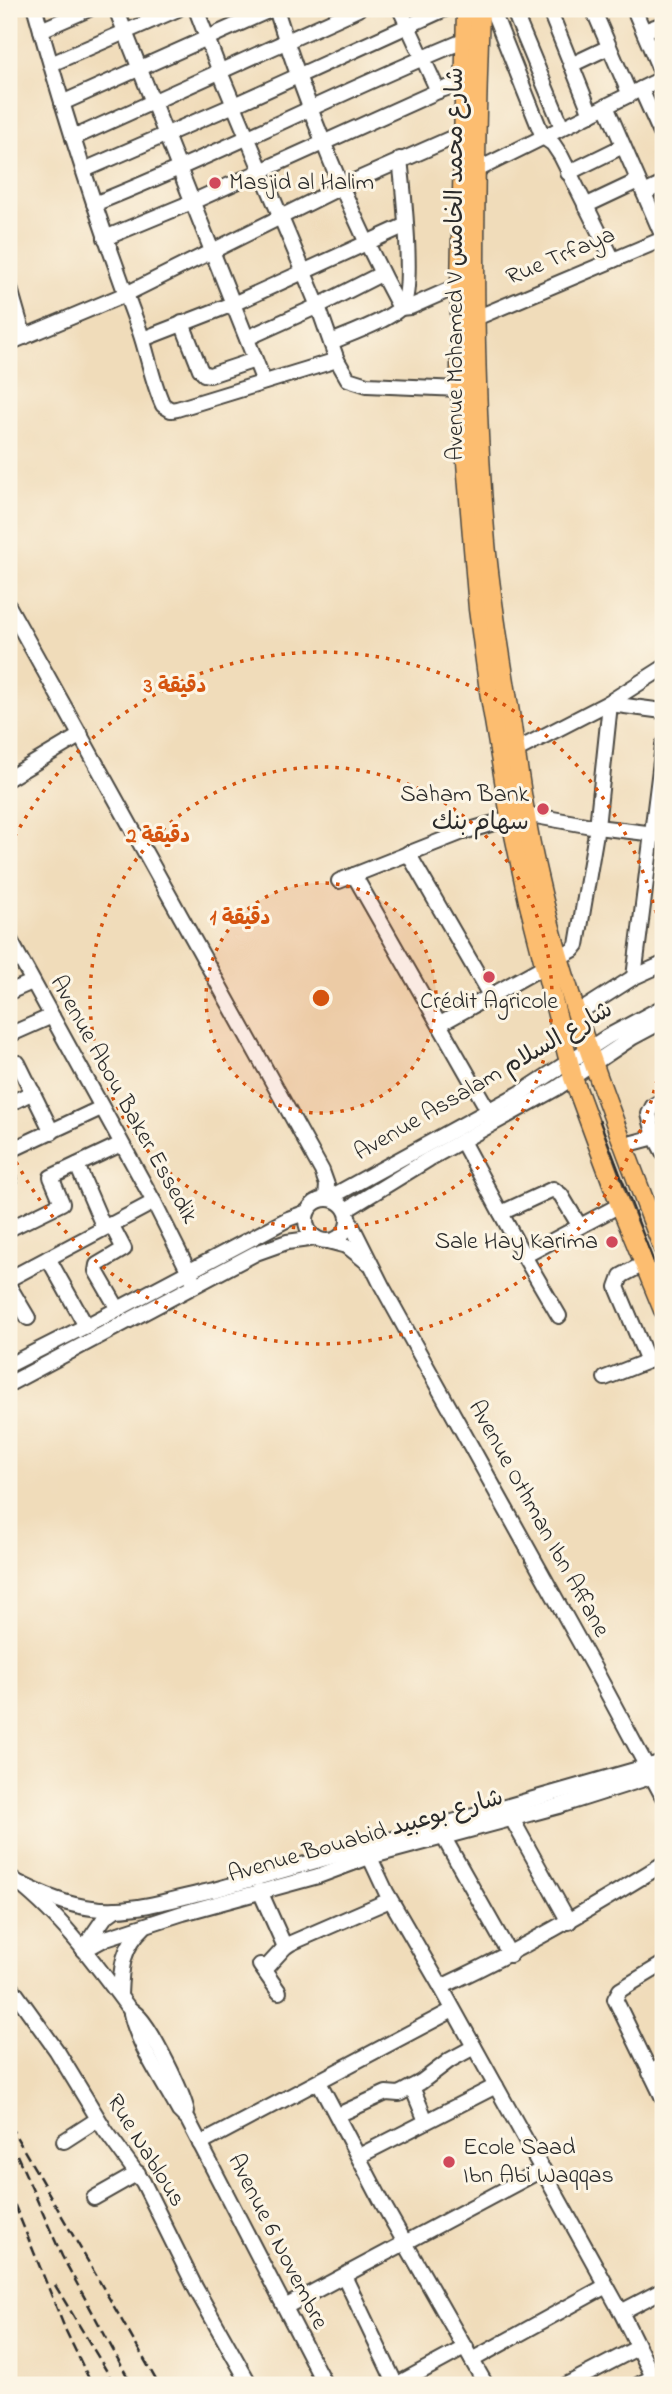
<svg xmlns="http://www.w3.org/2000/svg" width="672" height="2394" font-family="'Indie Flower','Playpen Sans Arabic',sans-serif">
<rect width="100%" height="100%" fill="#fcf5e5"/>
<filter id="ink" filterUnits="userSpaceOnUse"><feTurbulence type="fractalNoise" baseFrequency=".0143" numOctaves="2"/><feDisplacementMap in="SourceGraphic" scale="14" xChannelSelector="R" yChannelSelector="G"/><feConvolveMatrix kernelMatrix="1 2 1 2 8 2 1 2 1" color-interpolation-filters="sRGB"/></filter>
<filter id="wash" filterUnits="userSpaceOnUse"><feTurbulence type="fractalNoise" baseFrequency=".00686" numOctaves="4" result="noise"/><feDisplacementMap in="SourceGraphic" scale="28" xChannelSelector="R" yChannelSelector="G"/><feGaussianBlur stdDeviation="1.57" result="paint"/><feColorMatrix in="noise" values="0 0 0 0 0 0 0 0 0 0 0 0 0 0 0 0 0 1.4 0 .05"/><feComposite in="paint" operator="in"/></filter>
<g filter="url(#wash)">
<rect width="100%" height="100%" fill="#f0dcba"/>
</g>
<g filter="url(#ink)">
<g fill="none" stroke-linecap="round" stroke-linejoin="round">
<defs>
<g id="minor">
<path d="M35,9C65,117 99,224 139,329C148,354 152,382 163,405L171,410L177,409L337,360"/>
<path d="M116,9L264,382"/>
<path d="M196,9L220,72L318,306L337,360L348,379L367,385L460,389"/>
<path d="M276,9C307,108 350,216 400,308L410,307L460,285"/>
<path d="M400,9L438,91"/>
<path d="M492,9L543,137L553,144L561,156L613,260"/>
<path d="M513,9L562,127"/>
<path d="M549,9L591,114"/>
<path d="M593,9L630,95"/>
<path d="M634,9L663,77"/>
<path d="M41,30L89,9"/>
<path d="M644,31L663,24"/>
<path d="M51,64L178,9"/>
<path d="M571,65L609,47"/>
<path d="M641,89L663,138"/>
<path d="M62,103L272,9"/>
<path d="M606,106L663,237"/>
<path d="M73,138L358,9"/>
<path d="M84,170L234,105L445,9"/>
<path d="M477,170L663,78"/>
<path d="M568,173L623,146"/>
<path d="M644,193L663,184"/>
<path d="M94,204C220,154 341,91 466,40"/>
<path d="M585,206L638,181"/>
<path d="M105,238L192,202L438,91L465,82"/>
<path d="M9,285L24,337"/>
<path d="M476,318L663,239"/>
<path d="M182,323L200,369L204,374L210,375L255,360"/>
<path d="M247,338L318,306L381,274"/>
<path d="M143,339L233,304L406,225"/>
<path d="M331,342C347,335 393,319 403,305C414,287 403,185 400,159"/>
<path d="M9,343L126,294L343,186L470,130"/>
<path d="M9,607L322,1171L327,1185L326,1198"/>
<path d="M610,704L663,711"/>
<path d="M515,751L608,703L663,668"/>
<path d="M9,778L81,735"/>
<path d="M408,853L491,997"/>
<path d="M354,875L492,1117"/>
<path d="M339,881L463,832L525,814L597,827L663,835"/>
<path d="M9,938L154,1202L195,1284"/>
<path d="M634,977L663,745"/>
<path d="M9,992L32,982"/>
<path d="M576,1014L634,977L663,964"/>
<path d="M440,1024L573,950L577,945L597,827L610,704L608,703"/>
<path d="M9,1035L52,1016"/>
<path d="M9,1068L18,1063L52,1132"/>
<path d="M663,1100L653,1106L649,1114L655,1137L663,1152"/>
<path d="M9,1104L33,1092"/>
<path d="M462,1141L524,1256L559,1316"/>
<path d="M625,1145L655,1137"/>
<path d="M9,1151L101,1108"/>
<path d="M77,1165L104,1228"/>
<path d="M9,1173V1182"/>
<path d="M329,1198L519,1094L607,1037L663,1007"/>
<circle cx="327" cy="1220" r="21"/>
<path d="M346,1210L429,1159L557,1088L633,1037L663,1021"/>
<path d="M501,1213L553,1189L561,1195L579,1225"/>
<path d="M348,1218L382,1286L594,1668L663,1797"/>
<path d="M111,1224L124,1249L97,1265L96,1271L118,1309"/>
<path d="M9,1229L62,1203L51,1177L121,1144"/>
<path d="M328,1241L347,1246L367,1262"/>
<path d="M524,1256L620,1205"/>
<path d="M48,1258L86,1326"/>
<path d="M645,1263L621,1276L617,1287L648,1361"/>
<path d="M9,1279L154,1202"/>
<path d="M9,1286L28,1318"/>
<path d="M9,1365L86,1326L288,1219L307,1212"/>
<path d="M605,1378L663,1355"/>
<path d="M9,1384L256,1253L287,1242L316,1238"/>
<path d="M512,1819L569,1922"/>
<path d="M444,1838L510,1955"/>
<path d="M365,1847L386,1892L441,1987L621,2312L657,2385"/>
<path d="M9,1876C56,1910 93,1960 127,2006C131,2011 135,2012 139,2017C153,2032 183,2092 187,2112"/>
<path d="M21,1884C44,1895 66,1905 92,1908C131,1914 176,1898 214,1890L663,1762"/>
<path d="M260,1891L285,1947"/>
<path d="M83,1949L105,1917L116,1909"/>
<path d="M84,1950L106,1938L183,1913L318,1876L369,1857L559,1806L663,1773"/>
<path d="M663,1964L620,1990L615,1999L663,2098"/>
<path d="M260,1965L279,1992"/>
<path d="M264,1970L285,1947L291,1943L390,1900"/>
<path d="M9,1984L57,2051L105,2130L143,2182L196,2289L250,2385"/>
<path d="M441,1987C519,1951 590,1909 663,1864"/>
<path d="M120,1995C121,1968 122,1947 144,1927"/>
<path d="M130,2009C137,2045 162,2079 179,2111L188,2120L325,2385"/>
<path d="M650,2073L663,2065"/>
<path d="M319,2082L383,2204L486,2385"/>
<path d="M412,2087L426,2121"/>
<path d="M338,2115L386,2093L399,2094L421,2082L450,2060L474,2047"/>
<path d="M64,2141L98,2119"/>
<path d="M200,2144L453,2010"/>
<path d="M359,2156L496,2086"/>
<path d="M94,2198L138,2173"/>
<path d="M344,2276L396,2385"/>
<path d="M285,2307L543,2169"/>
<path d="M621,2312L663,2290"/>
<path d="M472,2360L606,2286"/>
<path d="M396,2385L466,2347"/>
<path d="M566,2385L637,2348"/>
<path d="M638,2385L653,2377"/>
</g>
<g id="major">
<path d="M466,9L460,285V389L478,609L489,691L510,816L528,901L573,1078L620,1205L663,1310"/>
<path d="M480,9C474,187 471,365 486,543C491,600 501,656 510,713C518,767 525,822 538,876C567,1004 616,1126 663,1249"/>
</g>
</defs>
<use href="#minor" stroke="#494640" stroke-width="18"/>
<use href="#major" stroke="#494640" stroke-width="21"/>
<use href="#minor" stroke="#fff" stroke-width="14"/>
<use href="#major" stroke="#fcbd6f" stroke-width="18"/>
<path stroke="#2b2b2b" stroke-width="2" d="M600,1121L663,1286"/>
<g stroke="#2b2b2b" stroke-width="2.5" stroke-dasharray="10 5" stroke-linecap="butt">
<path d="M9,2124L159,2385"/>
<path d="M17,2155L62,2256L132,2385"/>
<path d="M9,2191L66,2331L92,2385"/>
<path d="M55,2285L115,2385"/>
</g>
</g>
</g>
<circle cx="321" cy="998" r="115" fill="#d5540f" fill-opacity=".12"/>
<g fill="none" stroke="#d5540f" stroke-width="3.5" stroke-dasharray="3.5 7">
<circle cx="321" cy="998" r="115"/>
<circle cx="321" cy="998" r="231"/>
<path d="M663 1049A346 346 0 0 1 10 1150M10 846A346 346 0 0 1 663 947"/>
</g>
<g fill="#d1495b" stroke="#fcf5e5" stroke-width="2.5">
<circle cx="215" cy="183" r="7"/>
<circle cx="543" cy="809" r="7"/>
<circle cx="489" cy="977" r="7"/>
<circle cx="612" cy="1242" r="7"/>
<circle cx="449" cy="2162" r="7"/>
</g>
<g text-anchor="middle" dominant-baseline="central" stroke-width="6" stroke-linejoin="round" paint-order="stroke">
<g font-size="24" fill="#2b2b2b" stroke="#fcf5e5" text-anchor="start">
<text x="229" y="183">Masjid al Halim</text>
<text x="529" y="795" text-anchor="end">Saham Bank<tspan x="529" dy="28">سهام بنك</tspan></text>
<text x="489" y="1002" text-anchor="middle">Crédit Agricole</text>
<text x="598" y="1242" text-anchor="end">Sale Hay Karima</text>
<text x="463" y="2148">Ecole Saad<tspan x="463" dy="28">Ibn Abi Waqqas</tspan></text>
</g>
<g font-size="24" fill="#2b2b2b" stroke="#fcf5e5">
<text transform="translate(561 257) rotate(-23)">Rue Trfaya</text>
<text transform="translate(456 264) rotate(-90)">Avenue Mohamed V شارع محمد الخامس</text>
<text transform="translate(484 1082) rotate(-30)">Avenue Assalam شارع السلام</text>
<text transform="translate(123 1100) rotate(61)">Avenue Abou Baker Essedik</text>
<text transform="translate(538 1519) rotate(61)">Avenue Othman Ibn Affane</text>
<text transform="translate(366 1837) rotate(-16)">Avenue Bouabid شارع بوعبيد</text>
<text transform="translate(145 2151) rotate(58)">Rue Nablous</text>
<text transform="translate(277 2242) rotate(63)">Avenue 6 Novembre</text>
</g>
</g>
<circle cx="321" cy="998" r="10" fill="#d5540f" stroke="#fcf5e5" stroke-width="3.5"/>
<g font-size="21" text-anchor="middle" font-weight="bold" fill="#d5540f" stroke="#fcf5e5" stroke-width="6" stroke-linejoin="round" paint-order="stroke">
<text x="175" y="692">3 دقيقة</text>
<text x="158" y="842">2 دقيقة</text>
<text x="240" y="924">1 دقيقة</text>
</g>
<rect width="672" height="2394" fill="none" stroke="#fcf5e5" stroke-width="35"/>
</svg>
